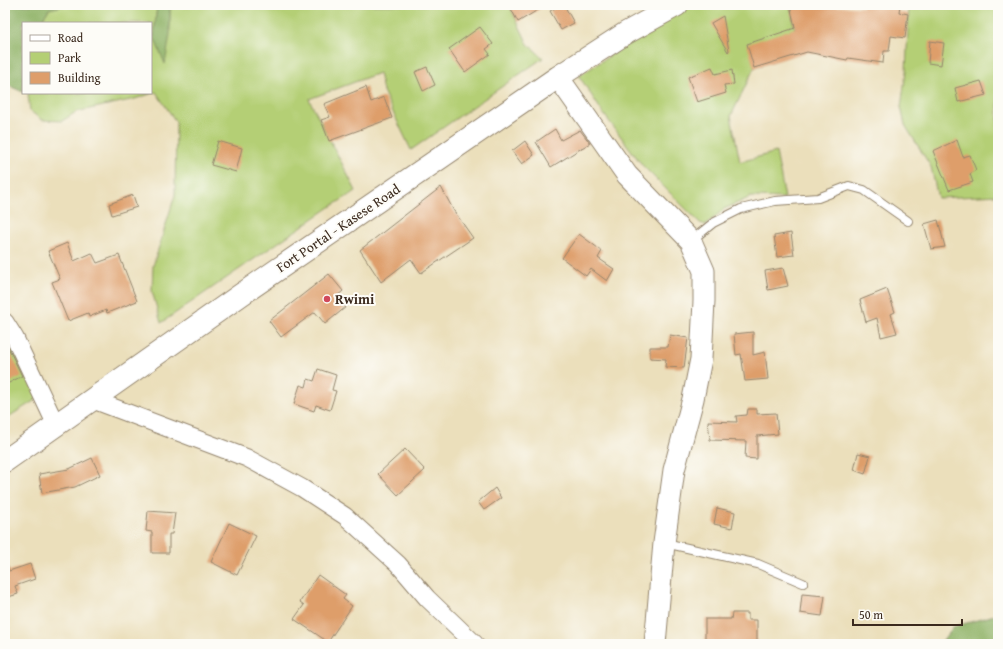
<svg xmlns="http://www.w3.org/2000/svg" width="1003" height="649" font-family="'Gentium Book Plus',serif">
<rect width="100%" height="100%" fill="#fdfcf7"/>
<filter id="ink" filterUnits="userSpaceOnUse"><feTurbulence type="fractalNoise" baseFrequency=".025" numOctaves="2"/><feDisplacementMap in="SourceGraphic" scale="8" xChannelSelector="R" yChannelSelector="G"/><feConvolveMatrix kernelMatrix="1 2 1 2 8 2 1 2 1" color-interpolation-filters="sRGB"/></filter>
<filter id="wash" filterUnits="userSpaceOnUse"><feTurbulence type="fractalNoise" baseFrequency=".012" numOctaves="4" result="noise"/><feDisplacementMap in="SourceGraphic" scale="16" xChannelSelector="R" yChannelSelector="G"/><feGaussianBlur stdDeviation="0.9" result="paint"/><feColorMatrix in="noise" values="0 0 0 0 0 0 0 0 0 0 0 0 0 0 0 0 0 1.4 0 .05"/><feComposite in="paint" operator="in"/></filter>
<g filter="url(#wash)">
<rect width="100%" height="100%" fill="#ebdfbb"/>
<g fill="#b4cf75" stroke="#787c4a">
<path d="M66,5H157L154,37L170,26V5H509L528,44L543,58L411,150L383,91L379,73L309,99L356,191L330,207L161,323L152,291L153,266L175,195L176,122L156,92L135,99L76,112L62,121L42,120L30,111L28,94L29,93H151V23H40L49,9Z"/>
<path d="M687,5H790L794,26L804,51L754,68L731,116L740,162L776,152L785,198L751,197L724,209L706,225L700,223L643,166L603,113L579,76Z"/>
<path d="M909,5H998V195L938,198L931,167L905,125L901,107L906,72Z"/>
<path d="M5,312L27,346L45,394L5,419Z"/>
</g>
<g fill="#8fb266" stroke="#656e42">
<path d="M5,5H66L49,9L40,23H23V92L5,84Z"/>
<path d="M157,5H170V34L165,64L154,37Z"/>
<path d="M998,614V644H941L953,627Z"/>
</g>
<g id="blocks">
<g fill="#de9e6b">
<path d="M509,5H546L518,22Z"/>
<path d="M560,5H564L574,23L561,30L550,11Z"/>
<path d="M790,5L863,7V5H900L899,12L908,14L905,38L891,36L889,51H884L883,63L848,58L847,60L807,52L754,68L747,44L795,28Z"/>
<path d="M723,16L729,51L728,52L711,23Z"/>
<path d="M480,27L493,44L486,49L490,54L465,72L449,49Z"/>
<path d="M930,41L944,43L941,65L928,63Z"/>
<path d="M427,67L435,85L423,91L415,72Z"/>
<path d="M712,67L715,74L732,70L734,84L724,85L726,93L697,102L688,77Z"/>
<path d="M981,81L986,95L958,102L955,88Z"/>
<path d="M366,87L371,102L384,97L392,118L329,141L321,120L330,117L324,104Z"/>
<path d="M555,129L561,140L580,130L590,143L551,167L536,142Z"/>
<path d="M957,140L963,157L970,155L976,170L970,174L973,182L949,190L933,151Z"/>
<path d="M218,141L242,148L236,172L211,165Z"/>
<path d="M525,141L534,155L522,164L512,151Z"/>
<path d="M441,187L454,211L473,238L421,273L411,259L381,282L360,250Z"/>
<path d="M133,195L137,207L112,215L109,204Z"/>
<path d="M938,220L945,247L931,249L924,224Z"/>
<path d="M791,233L794,255L777,257L774,236Z"/>
<path d="M579,234L602,251L598,258L614,269L607,281L591,269L586,276L562,258Z"/>
<path d="M67,243L74,261L92,253L97,263L119,255L137,301L107,313L106,310L89,317L88,313L68,321L52,282L60,279L48,251Z"/>
<path d="M783,268L788,286L768,290L765,271Z"/>
<path d="M329,274L343,291L337,296L346,307L325,324L315,312L281,337L269,321Z"/>
<path d="M887,289L895,312L891,314L897,333L881,337L877,318L866,322L860,300Z"/>
<path d="M753,332V355L765,352L768,379L745,381L741,354L736,355L734,334Z"/>
<path d="M670,335L688,338L684,368L665,367L666,359L650,358V347H668Z"/>
<path d="M5,341L22,376L5,385Z"/>
<path d="M318,369L336,375L332,390L336,391L330,410L316,405L314,411L294,404L300,385L306,387L308,379L314,381Z"/>
<path d="M748,409H757V414L776,413L778,434L757,436V459L745,458L746,441L710,440L708,421L737,422L736,416L747,415Z"/>
<path d="M405,449L425,470L398,495L378,474Z"/>
<path d="M858,453L870,456L865,474L854,470Z"/>
<path d="M92,458L100,475L75,487L42,493L39,474L69,469Z"/>
<path d="M495,488L501,498L484,510L478,502Z"/>
<path d="M717,508L735,512L732,528L714,524Z"/>
<path d="M148,511L175,513L172,534H169V553H152V532L146,531Z"/>
<path d="M229,523L256,536L237,575L211,562Z"/>
<path d="M5,563H7L9,571L30,564L35,579L15,586L18,594L5,598Z"/>
<path d="M318,575L346,595L343,599L352,606L328,642L294,619L304,605L300,602Z"/>
<path d="M802,594L825,596L822,616L800,613Z"/>
<path d="M732,613H748V620H757V644H705V619H731Z"/>
</g>
</g>
</g>
<g filter="url(#ink)">
<use href="#blocks" fill-opacity="0" stroke="#93846c" stroke-width="1"/>
<g fill="none" stroke-linecap="round" stroke-linejoin="round">
<defs>
<g id="service">
<path d="M692,240L713,223L741,209L775,201L818,198L849,186L864,190L908,221"/>
<path d="M665,543L758,564L803,583"/>
</g>
<g id="minor">
<path d="M5,322L15,338L56,425"/>
<path d="M91,399L247,458L302,488L345,516L398,564L427,598L475,644"/>
</g>
<path id="tertiary" d="M558,77L627,175L691,241L704,271V301L701,359L693,399L674,470L664,543L655,644"/>
<path id="trunk" d="M5,461L242,294L558,77L626,33L677,5"/>
</defs>
<use href="#service" stroke="#93846c" stroke-width="10"/>
<use href="#minor" stroke="#93846c" stroke-width="19"/>
<use href="#tertiary" stroke="#93846c" stroke-width="23"/>
<use href="#trunk" stroke="#93846c" stroke-width="24"/>
<use href="#service" stroke="#fff" stroke-width="8"/>
<use href="#minor" stroke="#fff" stroke-width="17"/>
<use href="#tertiary" stroke="#fff" stroke-width="21"/>
<use href="#trunk" stroke="#fff" stroke-width="22"/>
</g>
</g>
<circle fill="#d1495b" stroke="#fdfcf7" stroke-width="1.5" cx="327" cy="299" r="4"/>
<g text-anchor="middle" dominant-baseline="central" stroke-width="4" stroke-linejoin="round" paint-order="stroke">
<g font-size="14" fill="#3b2a1e" stroke="#fdfcf7">
<text transform="translate(338 228) rotate(-34)">Fort Portal - Kasese Road</text>
</g>
<g font-size="14" font-weight="bold" fill="#3b2a1e" stroke="#fdfcf7" text-anchor="start">
<text x="335" y="299">Rwimi</text>
</g>
</g>
<rect width="1003" height="649" fill="none" stroke="#fdfcf7" stroke-width="20"/>
<rect x="22" y="22" width="130" height="72" fill="#fdfcf7" stroke="#afa8a0"/>
<rect x="30" y="35" width="20" height="6" fill="#ffffff" stroke="#afa8a0"/>
<text x="58" y="42" font-size="12" fill="#3b2a1e">Road</text>
<rect x="30" y="52" width="20" height="12" fill="#b4cf75" stroke="#afa8a0"/>
<text x="58" y="62" font-size="12" fill="#3b2a1e">Park</text>
<rect x="30" y="72" width="20" height="12" fill="#de9e6b" stroke="#afa8a0"/>
<text x="58" y="82" font-size="12" fill="#3b2a1e">Building</text>
<path d="M853 619v6h109v-6" fill="none" stroke="#3b2a1e" stroke-width="2"/>
<text x="859" y="619" font-size="12" fill="#3b2a1e" stroke="#fdfcf7" stroke-width="3" paint-order="stroke">50 m</text>
</svg>
